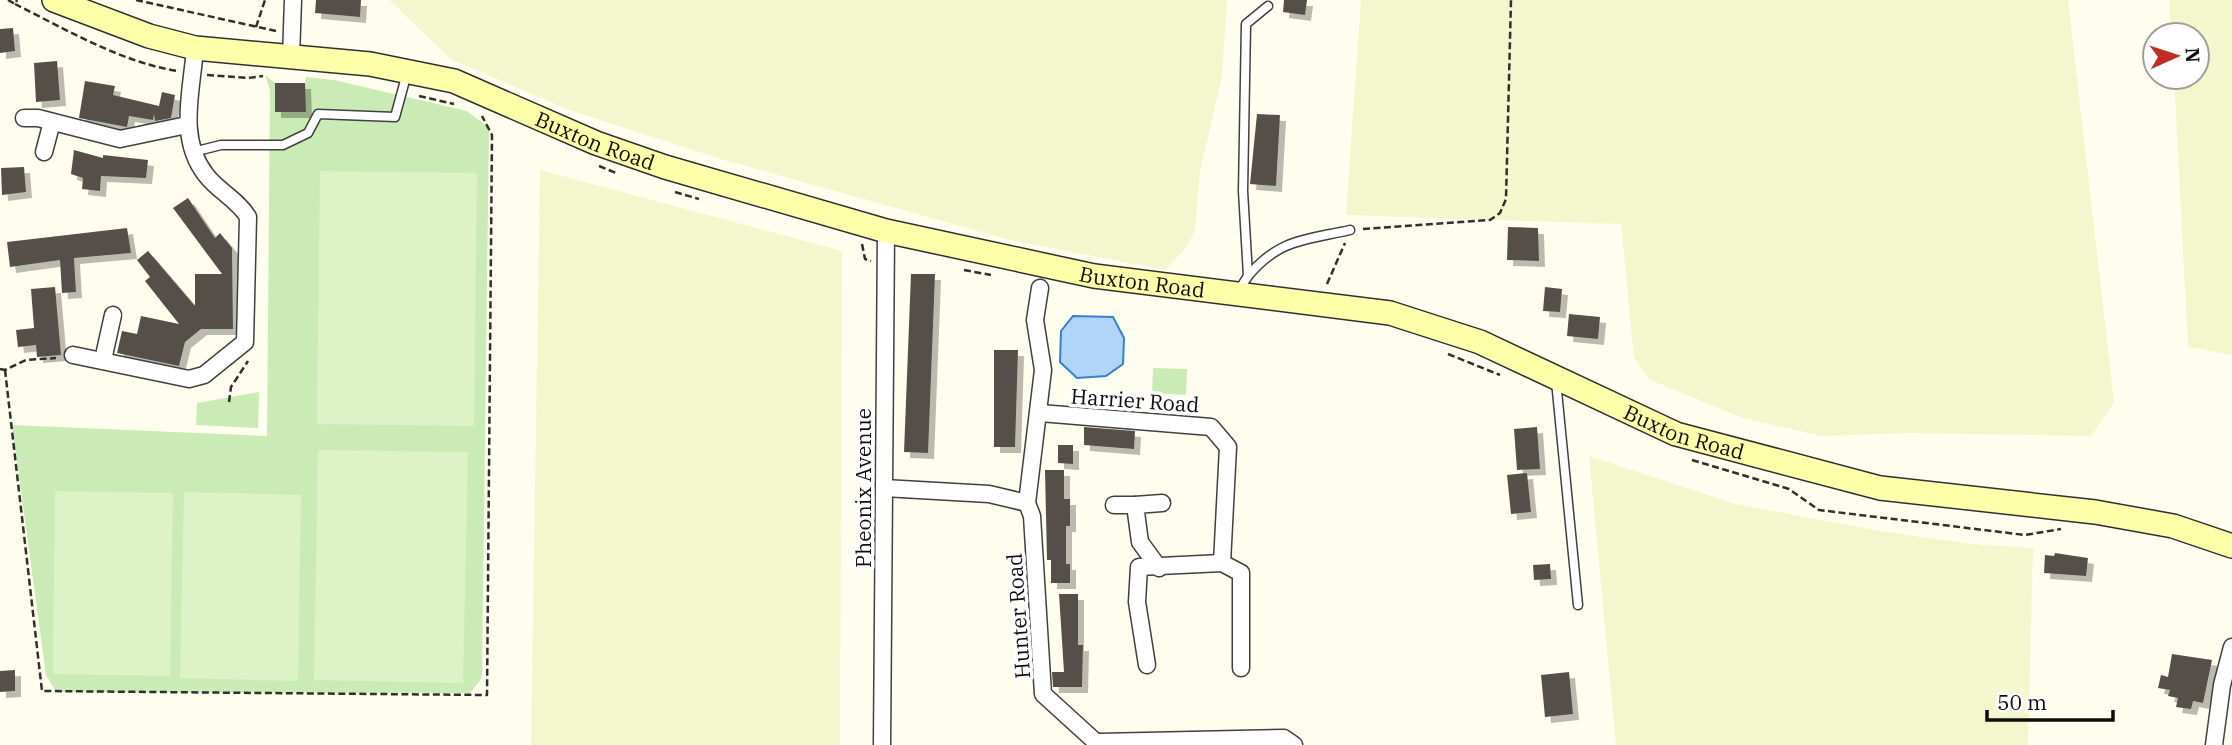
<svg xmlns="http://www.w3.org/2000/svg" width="2232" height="745" font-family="'IBM Plex Serif',serif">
<defs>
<filter id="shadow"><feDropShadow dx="6" dy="6" stdDeviation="0" flood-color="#0004"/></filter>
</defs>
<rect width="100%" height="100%" fill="#fffeee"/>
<g fill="#f4f6cd">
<path d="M389,0H1227L1222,76L1200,171L1195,230L1186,248L1165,270L1010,240L721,159L569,110L452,60Z"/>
<path d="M1361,0H2068L2114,402L2091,436L1910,433L1822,436L1743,418L1650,380L1634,358L1621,224L1346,215Z"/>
<path d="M2169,0H2232V355L2188,347L2174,77H2197V35H2171Z"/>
<path d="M540,170L842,251L840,745H531Z"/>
<path d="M1589,456L1735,504L1880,531L1971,544L2033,548L2028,745H1616Z"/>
</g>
<g fill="#cbebb6">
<path d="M265,75L275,83H305L306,77L334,80L467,111L489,128L482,678L470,693L56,692L46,675L12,425L267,436L270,90Z"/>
<path d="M1153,368L1187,369L1186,395L1152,393Z"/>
<path d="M259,392L258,428L196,425L197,403Z"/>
</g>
<g fill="#def2c8">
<path d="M320,171L477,173L474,426L317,424Z"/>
<path d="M318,450L468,452L463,683L314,680Z"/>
<path d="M55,491L173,493L170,676L53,674Z"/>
<path d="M184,492L301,495L298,681L180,678Z"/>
</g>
<path fill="#b1d5f8" stroke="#3580d2" stroke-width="2" d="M1073,316L1113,317L1124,338L1123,364L1106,376L1077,378L1060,362L1061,331Z"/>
<g fill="#575049" filter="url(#shadow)">
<path d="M316,0H361L360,17L315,13Z"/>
<path d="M1284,0H1307L1305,15L1283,12Z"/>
<path d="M13,28L15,51L0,53V29Z"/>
<path d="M57,61L60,100L36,102L34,63Z"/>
<path d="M85,81L115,86L113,95L159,106L162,92L175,95L171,118L155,121L154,114L153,120L129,116L127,127L79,118Z"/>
<path d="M275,83H305L306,112H275Z"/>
<path d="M1257,114L1280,115L1276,186L1250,184Z"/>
<path d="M74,150L103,158V155L148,160L146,178L101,176L100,191L82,189L83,178L71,174Z"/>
<path d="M24,167L26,192L2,195L1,168Z"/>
<path d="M188,198L215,238L220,233L232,248L233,329H201L185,342L179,366L117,353L122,331L137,334L141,316L179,324L145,281L150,277L137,260L148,251L195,306V274H222L173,208Z"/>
<path d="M1508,227L1538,228L1539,261L1507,260Z"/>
<path d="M127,228L131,253L74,258L76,292L62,293L60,260L10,267L7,242Z"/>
<path d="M911,274H935L928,453L904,452Z"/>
<path d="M55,287L61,355L37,357L36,345L18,347L16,330L34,328L31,289Z"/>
<path d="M1545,287L1562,289L1560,312L1543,311Z"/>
<path d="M1569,314L1600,317L1598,339L1567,336Z"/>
<path d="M994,350H1018L1015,447H994Z"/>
<path d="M1084,427L1135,431L1134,449L1084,445Z"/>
<path d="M1537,427L1540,469L1517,470L1514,429Z"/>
<path d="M1058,445H1073V464L1058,463Z"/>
<path d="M1045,470H1064V499H1070V526H1066V564H1070V583H1051V560H1047Z"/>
<path d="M1527,473L1531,512L1511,514L1507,475Z"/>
<path d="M2055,553L2088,558L2086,576L2044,573L2045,555L2054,556Z"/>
<path d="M1550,564L1551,579L1534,580L1533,565Z"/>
<path d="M1059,594H1078V645H1083L1082,687H1053L1052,672H1064Z"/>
<path d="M2172,654L2212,660L2203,703L2193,701L2191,709L2176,707L2178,698L2168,696L2170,690L2158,688L2161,675L2168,677Z"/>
<path d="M15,670V691L0,692V671Z"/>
<path d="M1569,672L1573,714L1545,717L1541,675Z"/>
</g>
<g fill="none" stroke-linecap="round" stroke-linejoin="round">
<defs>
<g id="lane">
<path d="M193,152L221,145H283L308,133L318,114L395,117L407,73"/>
<path d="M1248,276C1279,239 1305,240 1350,230"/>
<path d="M1239,290L1248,276L1243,191L1246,24L1268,6"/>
<path d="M1556,381L1578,605"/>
</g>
<g id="street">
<path d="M291,57L293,0"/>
<path d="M24,118H38L120,139L187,125"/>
<path d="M44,152L52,122"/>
<path d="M73,355L189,379L204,375L245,342L248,217C238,200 218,191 206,175C177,138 192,91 195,48"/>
<path d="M103,360L113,315"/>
<path d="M1040,413L1211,427L1228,447L1222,563"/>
<path d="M884,488L989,494L1027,503"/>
<path d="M1027,503L1032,516L1043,694L1099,745"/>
<path d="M1027,503L1043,370L1035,320L1040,288"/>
<path d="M1114,505H1135"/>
<path d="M1159,568L1140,542L1135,505L1162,503"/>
<path d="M1147,665L1137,602L1139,567L1222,563L1241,573V668"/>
<path d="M1099,742L1284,738L1294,745"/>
<path d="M882,745L886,231"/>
<path d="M2214,745L2222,685L2232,647"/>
</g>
<g id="secondary">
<path id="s1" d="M54,0L149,36L195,48L370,64L454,81L596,143L665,167L886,231L1094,276L1390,313L1480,342L1676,434L1880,488L2095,512L2173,526L2232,546"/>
</g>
</defs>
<use href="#lane" stroke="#404040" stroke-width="11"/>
<use href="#street" stroke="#404040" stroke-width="19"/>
<use href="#secondary" stroke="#2f2f2f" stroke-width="26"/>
<g stroke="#2f2f2f" stroke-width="2.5" stroke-dasharray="7 3.5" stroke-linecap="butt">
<path d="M8,0L15,4L17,0"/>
<path d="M136,0L276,31"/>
<path d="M15,4C65,29 121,62 177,71"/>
<path d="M256,27L265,0"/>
<path d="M207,75L248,78L263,76"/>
<path d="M419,96L454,104"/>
<path d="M599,166L616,173"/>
<path d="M675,192L699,199"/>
<path d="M1363,229L1490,220L1500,213L1506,199L1511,0"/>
<path d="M862,244L865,259L871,261"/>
<path d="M964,270L991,275"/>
<path d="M1327,284L1345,243"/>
<path d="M1448,354L1500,375"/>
<path d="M0,369L5,370L26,360L56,358"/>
<path d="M5,370L42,691L487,695L492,135L482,116"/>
<path d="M229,402L231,387L248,361"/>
<path d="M1692,460L1789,489L1819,510L2025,535L2061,529"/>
</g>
<use href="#lane" stroke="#fff" stroke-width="8"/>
<use href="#street" stroke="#fff" stroke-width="16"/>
<use href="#secondary" stroke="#feffa9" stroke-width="23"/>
</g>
<g text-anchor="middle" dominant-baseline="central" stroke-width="7" stroke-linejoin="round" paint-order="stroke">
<g font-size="21" fill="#0d0d0d" stroke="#fff">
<text stroke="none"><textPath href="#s1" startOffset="564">Buxton Road</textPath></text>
<text stroke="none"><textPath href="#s1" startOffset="1130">Buxton Road</textPath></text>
<text transform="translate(1135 400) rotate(4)">Harrier Road</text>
<text stroke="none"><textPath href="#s1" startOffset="1698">Buxton Road</textPath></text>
<text transform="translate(863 488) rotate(-90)">Pheonix Avenue</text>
<text transform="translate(1018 616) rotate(-94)">Hunter Road</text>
</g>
</g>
<g transform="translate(2176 56) rotate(87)"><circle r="33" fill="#ffffff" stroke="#9e9e9e" stroke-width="2"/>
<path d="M0-5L12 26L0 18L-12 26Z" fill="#c32c20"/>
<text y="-10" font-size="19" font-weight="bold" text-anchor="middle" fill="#0d0d0d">N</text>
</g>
<path d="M1987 710v10h126v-10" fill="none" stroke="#0d0d0d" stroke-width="3.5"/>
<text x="1997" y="710" font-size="21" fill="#0d0d0d" stroke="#ffffff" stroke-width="5" paint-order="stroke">50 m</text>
</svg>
